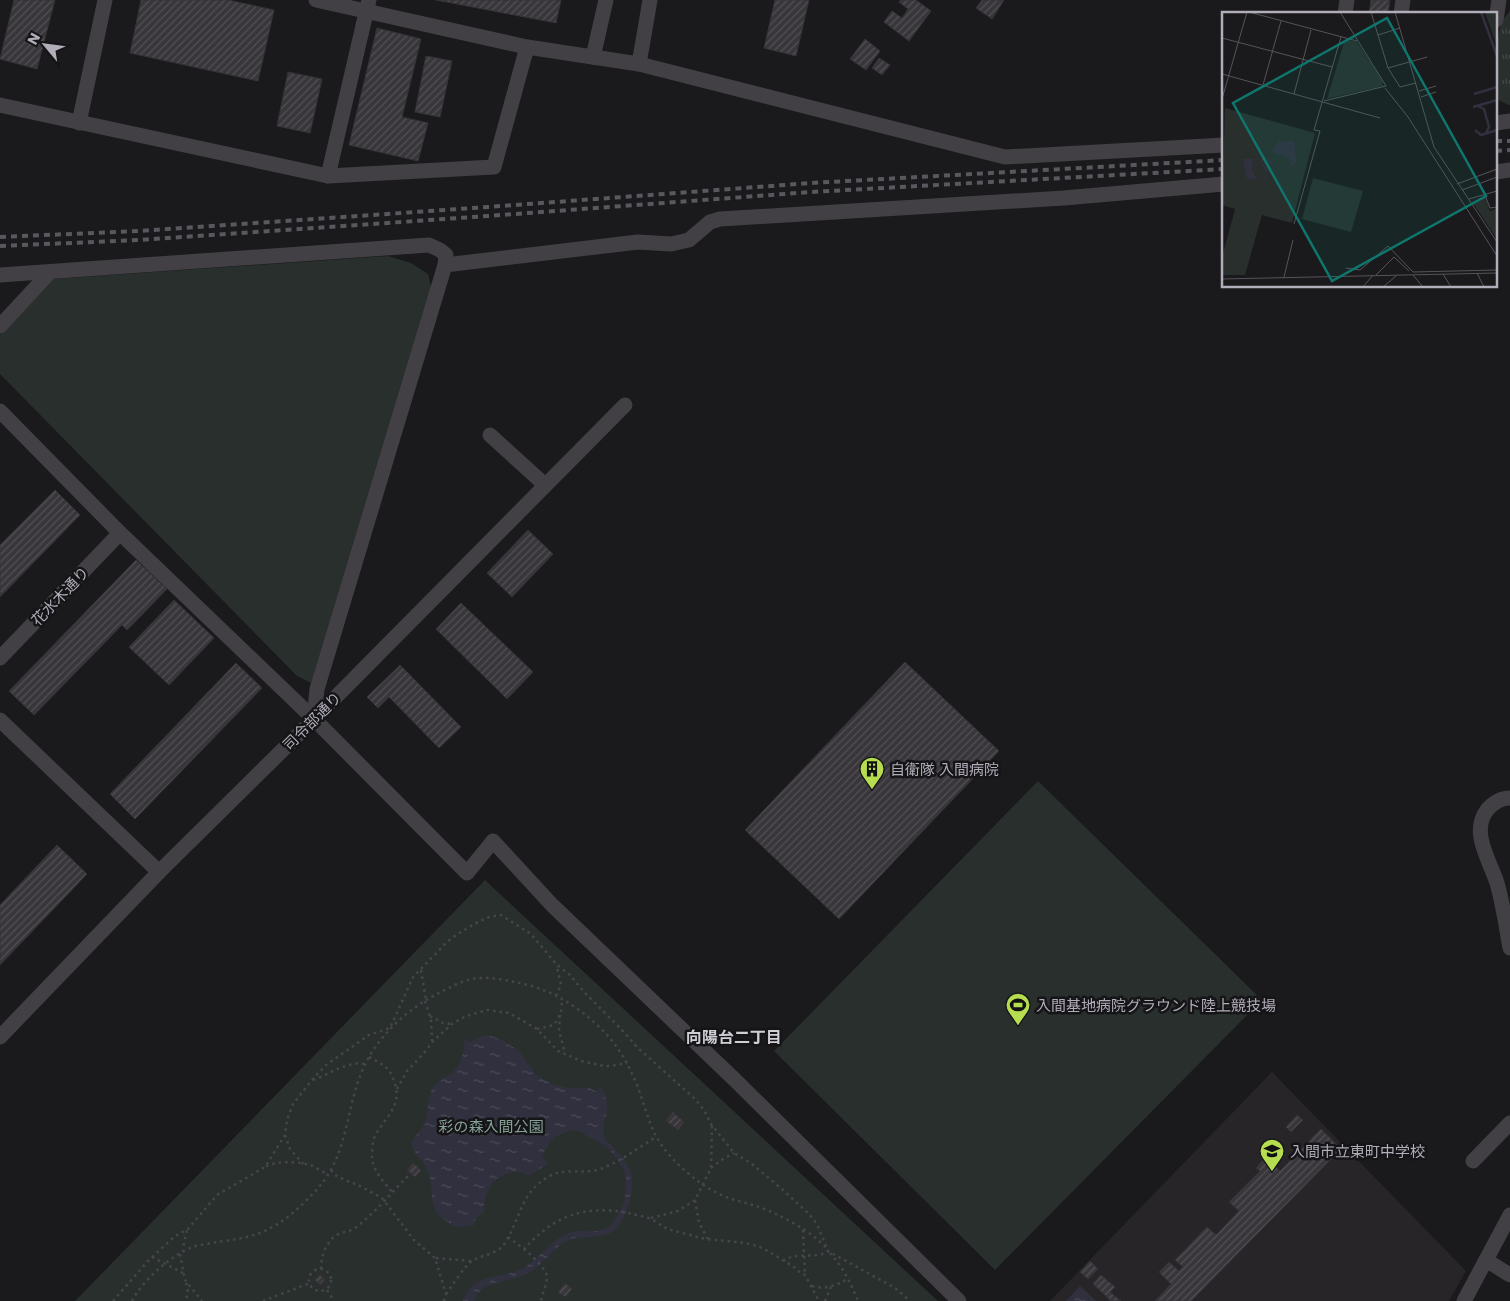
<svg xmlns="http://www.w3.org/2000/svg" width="1510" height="1301" font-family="Poppins,'Noto Sans JP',sans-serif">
<defs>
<pattern id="grass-tufts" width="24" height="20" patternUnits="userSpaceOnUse" patternTransform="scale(1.25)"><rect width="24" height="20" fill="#282f2d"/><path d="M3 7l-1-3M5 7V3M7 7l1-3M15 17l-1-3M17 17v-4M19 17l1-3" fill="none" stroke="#454a49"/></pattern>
<pattern id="water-ripples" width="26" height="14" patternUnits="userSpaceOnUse" patternTransform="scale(1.25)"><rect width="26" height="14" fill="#31303e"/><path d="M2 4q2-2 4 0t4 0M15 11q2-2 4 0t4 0" fill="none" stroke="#4c4b58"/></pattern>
<pattern id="building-hatch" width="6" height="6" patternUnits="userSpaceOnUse" patternTransform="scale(1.25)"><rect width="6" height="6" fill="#38363a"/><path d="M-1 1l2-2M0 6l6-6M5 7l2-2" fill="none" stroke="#525054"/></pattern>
</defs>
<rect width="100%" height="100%" fill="#1a191b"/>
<path fill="#272528" d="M1272,1072L1466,1271L1449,1301H1050Z"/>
<path fill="url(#grass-tufts)" d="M1510,11V105H1509L1499,100L1496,97V51L1501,22Z"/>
<g fill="#282f2d">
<path d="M388,256L411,263L428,274L431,287L311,683L297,676L0,374V335L53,279Z"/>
<path d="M1038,781L1262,1000L995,1270L774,1051Z"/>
<path d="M485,880L938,1301H75Z"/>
</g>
<g fill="url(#water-ripples)">
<path d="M489,1035L502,1040L519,1051L536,1075L554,1085L568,1088H590L597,1092L599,1087C603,1089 604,1091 605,1096C613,1112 597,1126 606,1140C608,1142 611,1145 614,1148C621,1155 627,1163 631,1173C636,1188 626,1223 612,1232C599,1240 581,1234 567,1241C555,1247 546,1260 536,1268C531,1272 525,1275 519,1277C501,1284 483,1280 474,1301H463C471,1274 498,1279 519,1270C538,1261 549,1242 568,1233C579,1229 590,1233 602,1230C621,1225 631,1187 624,1171C619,1160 610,1148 599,1142C594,1139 587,1138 583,1132L571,1130L555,1137L551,1141L542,1155L548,1164L528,1176C524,1172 520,1171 514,1172C492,1175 484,1191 484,1212L477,1217L474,1222V1226C469,1225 463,1227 458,1227C455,1227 451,1224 448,1222C424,1208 437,1190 427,1170C423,1160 413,1153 411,1143C415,1136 421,1131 424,1124C430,1112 426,1097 434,1086C439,1080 448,1077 453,1072C460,1065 466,1048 464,1039L470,1042L482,1036Z"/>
<path d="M1080,1286L1096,1301H1066Z"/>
</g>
<g fill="url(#building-hatch)" stroke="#353337">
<path d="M14,0H55L37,69L0,59Z"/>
<path d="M141,0H228L274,10L258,81L130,53Z"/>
<path d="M436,0H561L556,23Z"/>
<path d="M775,0H809L796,56L764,48Z"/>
<path d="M901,0H916L931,11L909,41L884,22L892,11L902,18L908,9L899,2Z"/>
<path d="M982,0H1004L992,19L976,8Z"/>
<path d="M1371,0H1390L1388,14H1369Z"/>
<path d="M377,28L421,39L402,117L428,123L418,161L349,145Z"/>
<path d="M865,39L880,51L866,70L850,59Z"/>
<path d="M426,56L452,61L440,117L415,112Z"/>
<path d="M879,58L890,65L882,75L872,68Z"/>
<path d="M288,72L322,79L310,133L277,126Z"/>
<path d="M55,490L80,515L0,597V545Z"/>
<path d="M528,530L553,554L512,597L487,573Z"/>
<path d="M136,560L167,589L127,630L122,625L34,715L9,691Z"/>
<path d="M174,600L214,638L169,685L129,647Z"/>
<path d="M461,603L533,672L507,699L436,629Z"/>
<path d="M905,662L999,751L839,919L745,830Z"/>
<path d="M236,663L262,688L135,819L110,794Z"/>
<path d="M400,665L461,727L439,748L389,697L378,708L367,697Z"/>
<path d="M57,845L87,874L0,965V905Z"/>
<path d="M673,1112L684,1122L678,1130L666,1121Z"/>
<path d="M1297,1115L1303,1120L1291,1132L1286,1127Z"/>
<path d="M1321,1129L1341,1149L1191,1301H1155L1171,1284L1159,1272L1169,1262L1179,1271L1183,1267L1175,1260L1207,1227L1216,1235L1239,1211L1229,1202L1260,1171L1256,1168L1266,1157L1280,1171Z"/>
<path d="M413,1163L421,1170L415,1177L407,1170Z"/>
<path d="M1090,1261L1098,1269L1088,1279L1080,1272Z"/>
<path d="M320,1275L325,1280L320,1285L315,1280Z"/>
<path d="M1101,1275L1115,1287L1110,1292L1121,1301H1109L1110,1300L1093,1284Z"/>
<path d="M565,1283L572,1289L565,1297L558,1292Z"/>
</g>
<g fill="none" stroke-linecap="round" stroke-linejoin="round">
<g stroke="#47454b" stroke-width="2.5" stroke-dasharray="2.5 4" stroke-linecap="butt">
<path d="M421,970L426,1000"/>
<path d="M556,996L561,985L557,967"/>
<path d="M425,1001L431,1020L432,1041"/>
<path d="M560,1015L559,1031L565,1053"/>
<path d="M430,1016L443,1023L451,1024"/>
<path d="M537,1029L554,1025L561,1013L562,1001"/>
<path d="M369,1057C384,1065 390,1067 395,1084C402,1107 385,1117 375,1136C372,1142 372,1152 372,1159C374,1172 384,1182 392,1192"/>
<path d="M313,1080C330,1074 347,1061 365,1064"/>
<path d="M397,1089L407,1071L424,1053L434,1040L452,1024L466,1016L487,1010L509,1013L537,1029L558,1051L581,1061L604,1066H611L627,1063"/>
<path d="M285,1135L290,1149L304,1165"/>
<path d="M266,1166C280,1161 296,1161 310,1165C316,1167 322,1172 328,1174"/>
<path d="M711,1168L723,1159L734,1153"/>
<path d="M331,1170L335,1175L347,1181L358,1185L382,1198L414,1240L435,1258L446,1294L444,1301"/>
<path d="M651,1218L678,1211L695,1200"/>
<path d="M803,1230L805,1275"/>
<path d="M508,1237L524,1249C561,1208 597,1203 648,1218C655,1220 661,1226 668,1229C677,1232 688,1234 697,1237C717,1242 738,1240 757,1246C770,1251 782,1260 794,1267L798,1271L805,1275L819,1301"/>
<path d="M708,1239L699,1223L695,1200L711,1168L712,1125"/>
<path d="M524,1249C531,1255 546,1268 547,1277C547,1284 542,1294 541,1301"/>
<path d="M183,1252L184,1243L187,1230"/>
<path d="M830,1253C843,1267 851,1284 858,1301"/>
<path d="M180,1254L185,1280L202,1301"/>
<path d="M152,1257L183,1273"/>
<path d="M436,1258L471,1261"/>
<path d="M783,1261C797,1251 815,1260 828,1251"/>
<circle cx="320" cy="1280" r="11"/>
<path d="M321,1269C321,1258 324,1248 331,1240C338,1231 348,1233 355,1228C375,1213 392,1192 409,1175"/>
<path d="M186,1283L188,1289L186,1301"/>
<path d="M812,1286C826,1290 836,1285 848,1279"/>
<path d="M327,1290L334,1301"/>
<path d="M446,1294C452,1286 465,1265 472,1261C483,1254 497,1255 505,1243C521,1218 520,1193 548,1177C564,1167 582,1175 600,1169C620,1162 638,1148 656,1137"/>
<path d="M113,1301L148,1261L175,1236L188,1229L217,1195L265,1167L285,1135L287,1120L293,1104L312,1080L326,1065L369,1035L390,1028L413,977L446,943L456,935L476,923L489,917L501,915L531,934L557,965L569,974L586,994L620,1028L638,1048L695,1099L704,1110L711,1124L734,1153L752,1164L783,1190L808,1213L817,1224L828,1251L895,1288L910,1301"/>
<path d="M132,1301C143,1280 171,1255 193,1247C201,1244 210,1244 217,1242C232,1240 247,1238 260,1233C283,1224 302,1206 318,1188C351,1152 345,1098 369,1057C387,1026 416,1003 449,988C458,983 470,978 481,978C492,977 504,980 515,982C524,984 534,986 543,990C568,999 601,1024 616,1046C625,1058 631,1071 637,1085C646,1108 650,1132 666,1151C681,1169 699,1184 719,1194C731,1200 744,1202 756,1206C778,1213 813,1232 827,1249"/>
<path d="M263,1301L310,1283"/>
<path d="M825,1301L831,1287"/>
</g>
<g stroke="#424044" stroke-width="15">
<path d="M316,0L527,47L639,64L1005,157L1224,145"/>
<path d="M1345,14L1347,0"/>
<path d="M1401,14L1403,0"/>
<path d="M1496,20L1499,0"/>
<path d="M593,57L606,0"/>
<path d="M639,64L650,0"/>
<path d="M0,105L328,176L494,167L527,47"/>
<path d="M79,123L105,0"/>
<path d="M1496,123L1510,121"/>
<path d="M1496,172L1510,170"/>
<path d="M328,176L369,0"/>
<path d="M445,265L638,242L671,244L689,240L710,222L720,219L1064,198L1224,184"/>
<path d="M0,275L429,245L440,250L446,255L445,265L317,689L314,719"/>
<path d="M0,326L50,272"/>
<path d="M0,411L120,533L314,719L467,873L493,841L552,905L734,1079L959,1301"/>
<path d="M490,435L545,485"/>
<path d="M0,658L120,533"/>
<path d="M0,720L159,872"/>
<path d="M1510,798C1501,798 1493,803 1487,810C1470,832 1490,861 1497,883C1503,904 1506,926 1510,948"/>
<path d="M0,1037L159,872L314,719L625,405"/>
<path d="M1473,1161L1510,1123"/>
<path d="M1486,1260L1510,1275"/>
<path d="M1464,1301L1510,1215"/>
</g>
<g stroke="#5a585e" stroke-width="4" stroke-dasharray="6 5" stroke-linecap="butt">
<path d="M1496,141H1510"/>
<path d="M1496,151L1510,150"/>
<path d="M0,237L139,231L488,207L811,183L1224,160"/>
<path d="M0,246L139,240L488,216L811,192L1224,169"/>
</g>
</g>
<defs>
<symbol id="building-pin" viewBox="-11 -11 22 30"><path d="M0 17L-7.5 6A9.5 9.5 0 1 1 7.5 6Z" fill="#b6dd4f" stroke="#151416"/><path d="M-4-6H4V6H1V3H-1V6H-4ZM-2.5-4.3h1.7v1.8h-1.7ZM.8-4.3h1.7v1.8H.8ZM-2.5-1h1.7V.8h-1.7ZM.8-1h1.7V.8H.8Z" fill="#111"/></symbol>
<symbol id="stadium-pin" viewBox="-11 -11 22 30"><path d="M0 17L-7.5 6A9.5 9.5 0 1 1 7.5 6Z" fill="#b6dd4f" stroke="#151416"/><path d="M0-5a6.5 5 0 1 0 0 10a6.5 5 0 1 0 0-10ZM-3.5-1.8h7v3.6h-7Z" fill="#111"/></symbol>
<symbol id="school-pin" viewBox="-11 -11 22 30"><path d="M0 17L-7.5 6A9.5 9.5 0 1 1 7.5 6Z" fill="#b6dd4f" stroke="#151416"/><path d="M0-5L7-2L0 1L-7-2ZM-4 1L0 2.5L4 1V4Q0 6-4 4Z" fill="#111"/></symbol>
</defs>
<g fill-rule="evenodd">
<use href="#building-pin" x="858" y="755" width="28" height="38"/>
<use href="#stadium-pin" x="1004" y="991" width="28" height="38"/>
<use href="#school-pin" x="1258" y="1137" width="28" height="38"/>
</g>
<g text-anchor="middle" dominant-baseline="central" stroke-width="5" stroke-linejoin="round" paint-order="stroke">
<g font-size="15" fill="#b1adb9" stroke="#151416">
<text transform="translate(60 596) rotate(-46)">花水木通り</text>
<text transform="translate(312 721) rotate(-45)">司令部通り</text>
</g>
<g font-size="15" fill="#b1adb9" stroke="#151416" text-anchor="start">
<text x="890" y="769">自衛隊 入間病院</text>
<text x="1036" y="1005">入間基地病院グラウンド陸上競技場</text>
<text x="1290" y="1151">入間市立東町中学校</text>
</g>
<g font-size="15" fill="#87a199" stroke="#151416">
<text x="491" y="1126">彩の森入間公園</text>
</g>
<g font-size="16" font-weight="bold" fill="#d0ced5" stroke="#151416">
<text x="734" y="1037">向陽台二丁目</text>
</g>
</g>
<g transform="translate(1222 12)">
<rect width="275" height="275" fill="#1a191b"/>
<path d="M263,0H275V35ZM263,185L268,199L275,196V227L251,191Z" fill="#282f2d"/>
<path d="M123,27L135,30L160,68L161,74L105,87ZM3,96L93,121L70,211L40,203L23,263H0V245L13,197L0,193ZM91,166L141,179L129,220L80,207Z" fill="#282f2d"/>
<path d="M57,129H72L75,150L67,157L60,159L42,147L40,150L44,155L45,164L44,167L41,168L35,166L30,168L25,167L21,147H31L30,158L33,164L39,167L45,164L38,149L42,145L60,158L67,156L69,147L50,140Z" fill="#31303e"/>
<path fill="none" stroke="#31303e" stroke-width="2.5" d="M259,0L275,44M252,82L275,75M256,94L262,97L267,115L264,121M251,95L275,88M253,118L259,123L275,118"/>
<path fill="none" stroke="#56545a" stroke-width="1" d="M27,0L135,29M149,0L166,56L178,75L194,71M173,0L212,135L275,230M156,23L178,16M0,26L110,55M166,56L205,45M0,62L158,106M41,73L59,9M163,76L186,105L275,244M197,79L214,74M72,82L89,18M199,85L214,80M0,87L25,0M102,89L164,74L118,0M235,172L275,157M240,178L275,165M263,183L268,196L275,195M247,187L275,179M72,212L98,119L92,118L119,25M124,256L138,258L166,234L191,260L275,258M255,261L262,275M221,262L229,275M154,263L172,245L187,259M191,263L201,275M62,265L71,228M0,267L275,261M141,275L151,263M161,275L174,264"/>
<path fill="#0f766e" fill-opacity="0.15" stroke="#0f766e" stroke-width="2.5" d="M165,6L264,184L110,269L11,91Z"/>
<rect width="275" height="275" fill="none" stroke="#b1adb9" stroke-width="2.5"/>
</g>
<g transform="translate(45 45) rotate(299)" stroke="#151416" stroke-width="4" paint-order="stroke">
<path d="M0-4L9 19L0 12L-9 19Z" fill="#b1adb9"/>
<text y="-8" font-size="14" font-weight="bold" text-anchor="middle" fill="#b1adb9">N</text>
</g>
</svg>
